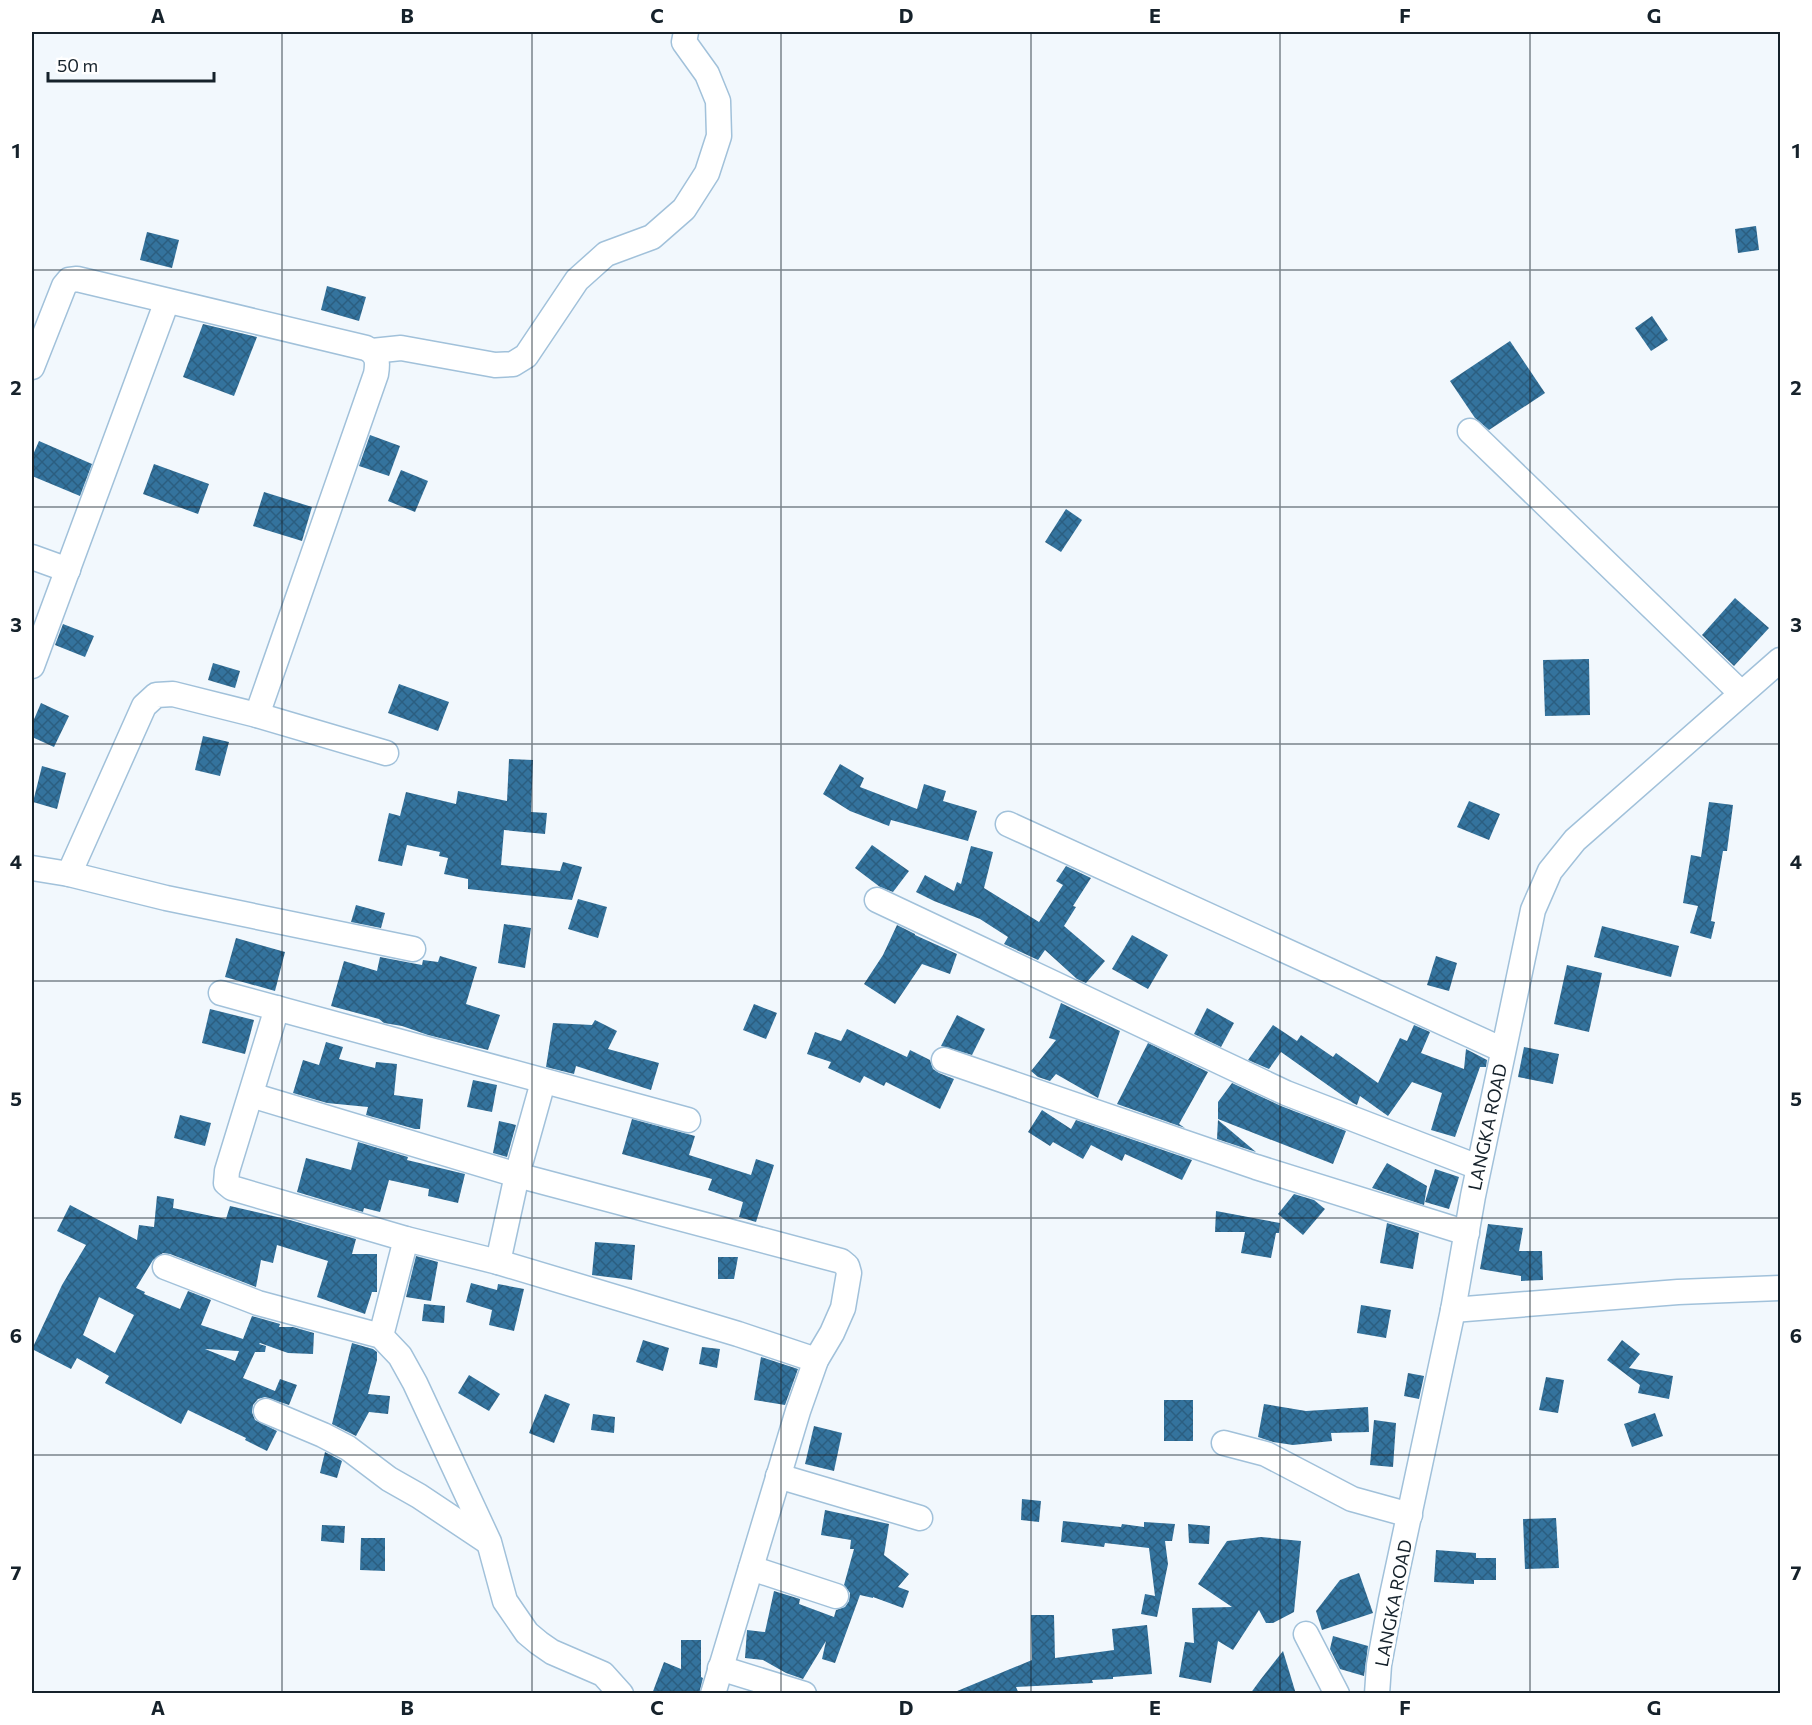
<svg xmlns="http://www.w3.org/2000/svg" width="1812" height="1725" font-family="Commissioner,sans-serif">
<defs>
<pattern id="building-cross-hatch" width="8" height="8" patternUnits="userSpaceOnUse" patternTransform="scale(1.5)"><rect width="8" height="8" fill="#34739d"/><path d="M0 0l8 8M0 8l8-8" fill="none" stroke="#2b5e80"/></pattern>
</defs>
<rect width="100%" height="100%" fill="#f2f8fd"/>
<g fill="url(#building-cross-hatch)" fill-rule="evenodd">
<path d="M1756,226L1759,250L1738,253L1735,229Z"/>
<path d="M147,232L179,240L172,268L140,260Z"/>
<path d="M327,286L366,297L359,321L321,310Z"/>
<path d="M1652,316L1668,340L1651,351L1635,328Z"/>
<path d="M203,324L257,337L234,396L183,377Z"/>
<path d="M1510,341L1545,393L1489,430L1475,418L1450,381Z"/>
<path d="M370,435L400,446L389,476L359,466Z"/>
<path d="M39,441L92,464L80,496L32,476V457Z"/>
<path d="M154,464L209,484L198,514L143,494Z"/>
<path d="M401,470L428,481L415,512L388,501Z"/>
<path d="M264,492L312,507L302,541L253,526Z"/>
<path d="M1066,509L1082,520L1061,552L1045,542Z"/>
<path d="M1735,598L1769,628L1734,666L1702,635Z"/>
<path d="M63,624L94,636L85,657L55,645Z"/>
<path d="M1589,659L1590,715L1545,716L1543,660Z"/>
<path d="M213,663L240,671L235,688L208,680Z"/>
<path d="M399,684L449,702L438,731L388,713Z"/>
<path d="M41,703L69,716L54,747L32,737V724Z"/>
<path d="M203,736L229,742L220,776L195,770Z"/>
<path d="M509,759L533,760L531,812L547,813L545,834L504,830L501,865L560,871L563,862L582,867L572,900L468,889V879L444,874L448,858L439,856L440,852L407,845L402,866L378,861L389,813L400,816L406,792L456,804L458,791L507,801Z"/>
<path d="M840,764L864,778L860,787L917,809L924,784L946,791L943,801L977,811L968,841L891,820L889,826L850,811L823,794Z"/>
<path d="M42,766L66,773L57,809L33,802Z"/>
<path d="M1469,801L1500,814L1489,840L1457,827Z"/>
<path d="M1709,802L1733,805L1727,851H1723L1711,921L1715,922L1711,939L1690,933L1698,906L1683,903L1691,855L1701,857Z"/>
<path d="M872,845L909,871L893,892L880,887L855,868Z"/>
<path d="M971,846L993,852L984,888L1039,922L1063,885L1056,881L1066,866L1091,878L1073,906L1076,907L1064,926L1105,961L1086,983L1077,979L1045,950L1038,960L1004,944L1008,937L980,919L934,901L916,892L925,875L954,891L957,882L961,884Z"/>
<path d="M578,899L607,907L598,938L568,929Z"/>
<path d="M356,905L385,913L381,928L351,922Z"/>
<path d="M504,924L531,928L525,968L498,963Z"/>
<path d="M897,925L915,934V935L957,954L950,974L922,964L895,1004L864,984L883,955Z"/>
<path d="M1602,926L1679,946L1671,977L1594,957Z"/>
<path d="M1132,935L1168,955L1148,989L1112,969Z"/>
<path d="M236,938L285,952L275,991L225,977Z"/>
<path d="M440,956L477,967L466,1004L500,1015L488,1050L428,1035L402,1026L384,1023L379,1019L331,1006L344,961L377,971L380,957L422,965L423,960L438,962Z"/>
<path d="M1436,956L1457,963L1449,991L1427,985Z"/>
<path d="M1567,965L1602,973L1589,1032L1554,1024Z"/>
<path d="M1061,1003L1120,1031L1098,1098L1056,1074L1050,1081L1038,1077L1031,1071L1056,1040L1049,1038Z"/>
<path d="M754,1004L777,1013L766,1039L743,1030Z"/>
<path d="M1207,1008L1234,1023L1221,1047L1194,1034Z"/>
<path d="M210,1009L254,1020L245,1054L202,1043Z"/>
<path d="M957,1015L985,1029L972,1055L941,1046Z"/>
<path d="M595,1020L617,1031L608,1049L659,1063L651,1090L576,1066L574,1074L546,1067L553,1023L592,1025Z"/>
<path d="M1273,1025L1297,1041L1301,1035L1333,1057L1336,1053L1378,1083L1400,1038L1407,1041L1414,1025L1430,1032L1421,1053L1464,1069L1466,1049L1487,1060L1486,1067H1480L1455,1137L1431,1130L1442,1093L1412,1082L1388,1116L1360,1096L1357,1105L1353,1103L1281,1052L1269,1069L1248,1060Z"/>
<path d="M847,1029L907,1057L910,1050L930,1060L933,1069L939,1073L954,1079L940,1109L886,1082L884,1086L864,1076L860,1083L828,1068L831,1062L807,1054L815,1032L841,1041Z"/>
<path d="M326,1042L343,1047L339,1059L375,1068L376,1062L397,1064L394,1095L423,1099L420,1129H415L366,1115L368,1107L327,1103L293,1093L303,1060L319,1065Z"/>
<path d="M1148,1043L1208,1072L1179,1124L1185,1128L1117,1104Z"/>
<path d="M1524,1047L1559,1054L1553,1084L1518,1077Z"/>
<path d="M473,1080L497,1085L492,1112L467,1107Z"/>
<path d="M1232,1083L1281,1106L1346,1131L1333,1164L1218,1119V1102Z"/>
<path d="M1042,1110L1071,1129L1076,1120L1192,1160L1182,1180L1125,1154L1122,1161L1091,1145L1083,1159L1053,1142L1050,1146L1028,1132Z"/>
<path d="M180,1115L211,1123L205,1146L174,1138Z"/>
<path d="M632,1119L695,1136L689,1155L751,1175L756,1159L774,1165L756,1222L739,1217L743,1202L708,1190L712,1179L622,1154Z"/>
<path d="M1218,1120L1256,1152L1217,1139Z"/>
<path d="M499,1121L516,1125L507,1157L493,1153Z"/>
<path d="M358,1142L408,1157L407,1160L465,1174L458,1203L428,1196L429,1189L389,1180L380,1212L364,1208L363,1212L297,1192L306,1158L351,1170Z"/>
<path d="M1387,1163L1427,1186L1424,1205L1372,1188Z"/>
<path d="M1435,1169L1459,1177L1449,1209L1425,1202Z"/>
<path d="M1294,1194L1314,1200L1325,1209L1303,1235L1278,1214Z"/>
<path d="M157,1196L174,1199L173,1208L226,1219L230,1206L290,1220L356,1239L352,1254H377V1292H372L365,1314L317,1297L328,1261L277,1245L273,1263L261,1260L256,1287L170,1254L163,1253L153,1260L136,1288L145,1292L144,1294L180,1309L188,1291L211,1300L201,1325L243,1339L252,1316L280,1324L279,1327H293L314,1333L313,1354L288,1353L260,1343L259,1344L266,1346L265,1352H255L243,1378L275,1391L280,1379L297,1385L289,1405L265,1397L258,1399L253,1405L252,1412L255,1420L277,1431L267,1451L245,1440L246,1438L188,1410L181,1424L105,1383L109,1376L77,1358L71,1369L32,1349L62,1285L86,1245L57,1231L70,1205L137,1240L139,1225L154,1227ZM99,1297L134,1315L115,1353L83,1335ZM205,1349L239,1351L235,1361Z"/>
<path d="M1216,1211L1280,1223L1279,1233H1276L1271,1258L1241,1253L1245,1232H1215Z"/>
<path d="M1387,1223L1419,1233L1413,1269L1380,1263Z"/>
<path d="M1488,1224L1523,1228L1519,1251H1542L1543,1280L1521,1281V1276L1480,1269Z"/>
<path d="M595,1242L635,1245L632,1280L592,1275Z"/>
<path d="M416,1256L438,1262L431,1301L406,1297Z"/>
<path d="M718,1257H738L734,1279H718Z"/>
<path d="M471,1283L497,1290L498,1284L524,1289L514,1331L489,1325L492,1310L466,1302Z"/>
<path d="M424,1304L445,1306L444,1323L422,1321Z"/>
<path d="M1361,1305L1391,1310L1386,1338L1357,1333Z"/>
<path d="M643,1340L669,1348L663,1371L636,1362Z"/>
<path d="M1622,1340L1640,1354L1629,1368L1673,1376L1669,1399L1638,1393L1640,1385L1607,1360Z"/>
<path d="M352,1343L373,1349L377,1352V1360L368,1394L390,1396L388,1414L369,1412L356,1436L332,1424Z"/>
<path d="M702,1347L720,1349L717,1368L699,1364Z"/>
<path d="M761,1357L798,1369L785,1405L754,1400Z"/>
<path d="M1408,1373L1424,1376L1419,1399L1404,1396Z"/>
<path d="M469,1375L500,1394L489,1411L458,1393Z"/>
<path d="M1546,1377L1564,1380L1558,1413L1539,1410Z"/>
<path d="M545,1394L570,1404L554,1443L529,1433Z"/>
<rect x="1164" y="1400" width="29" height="41"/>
<path d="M1264,1404L1306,1411L1368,1407L1369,1432L1331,1433L1332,1441L1293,1445L1273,1442L1258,1437Z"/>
<path d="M1655,1413L1663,1436L1632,1447L1624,1424Z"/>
<path d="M593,1414L615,1417L614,1433L591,1430Z"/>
<path d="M1374,1420L1396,1423L1393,1467L1370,1465Z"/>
<path d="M814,1426L842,1433L834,1471L805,1464Z"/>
<path d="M325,1452L342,1461L337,1478L320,1473Z"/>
<path d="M1022,1499L1041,1501L1039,1522L1021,1520Z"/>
<path d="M825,1510L889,1524L884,1555L909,1574L898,1587L909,1591L903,1608L873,1597V1598L860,1595L835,1663L822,1659L826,1641L803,1679L786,1673L763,1660L745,1658L747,1630L765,1632L774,1591L800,1599L799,1604L834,1617L836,1610L845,1607L849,1601L850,1593L844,1585L854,1549H850L851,1540L821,1535Z"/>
<path d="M1556,1518L1559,1568L1525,1569L1523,1519Z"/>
<path d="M1063,1521L1121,1527L1122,1524L1144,1527V1522L1175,1524L1172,1541H1165L1168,1564L1157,1617L1141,1614L1145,1594L1155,1596L1149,1548L1105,1543L1104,1547L1061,1542Z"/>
<path d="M1188,1524L1210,1526L1209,1544L1189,1543Z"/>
<path d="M322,1525L345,1526L344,1543L321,1541Z"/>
<path d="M1261,1537L1301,1541L1294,1612L1273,1623H1266L1259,1610L1233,1650L1218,1641L1211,1683L1179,1677L1185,1642L1194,1643L1192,1608L1232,1607L1198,1584L1227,1541Z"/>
<path d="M361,1538H385V1571L360,1570Z"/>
<path d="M1436,1550L1476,1553V1558H1496V1580H1474V1584L1434,1582Z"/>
<path d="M1359,1573L1373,1613L1322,1630L1316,1611L1340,1580Z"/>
<path d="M1031,1615H1054L1055,1658L1114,1650L1112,1629L1147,1625L1152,1674L1113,1677V1679L1092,1680L1093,1683L1016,1687L1019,1694H950L1032,1660Z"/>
<path d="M1333,1636L1368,1646L1364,1676L1340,1669L1330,1649Z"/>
<path d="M681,1640H701V1677L703,1678L699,1694H652L664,1662L681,1669Z"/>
<path d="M1283,1651L1296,1694H1250L1261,1679Z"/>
</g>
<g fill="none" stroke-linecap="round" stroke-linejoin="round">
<defs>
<g id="minor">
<path d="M372,351L401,348L495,365L513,364L526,356L577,280L606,254L652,237L684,209L707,173L719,136L718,101L707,74L684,42L686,32"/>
<path d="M32,367L64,286L69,280L77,279L366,348C378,354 378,362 376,374L257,715"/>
<path d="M1470,431L1741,693"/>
<path d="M32,557L68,570"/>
<path d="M32,666L167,301"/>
<path d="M1008,824L1503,1050"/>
<path d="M32,868L69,874L166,898L413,949"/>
<path d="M69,874L144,706L156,695L173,694L257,715L386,753"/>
<path d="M877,900L1286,1093L1478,1167"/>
<path d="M221,993L688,1120"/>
<path d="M277,1008L227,1171L226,1183L232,1188L406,1239L498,1262L738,1334L816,1360"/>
<path d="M944,1060L1256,1167L1467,1233"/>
<path d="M251,1095L517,1175L841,1261L847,1266L849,1273L843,1308L832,1333L816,1360L798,1411L713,1694"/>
<path d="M498,1262L517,1175L543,1082"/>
<path d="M165,1267L258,1303L381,1336L400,1356L415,1383L489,1542L505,1601L527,1633L539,1643L552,1652L603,1674L621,1694"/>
<path d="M1453,1310L1678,1292L1780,1288"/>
<path d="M381,1336L406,1239"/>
<path d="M266,1411L323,1435L348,1448L389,1479L419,1496L488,1542"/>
<path d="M1224,1443L1266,1454L1352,1499L1410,1515"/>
<path d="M778,1476L920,1518"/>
<path d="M751,1568L836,1596"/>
<path d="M1306,1634L1337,1694"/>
<path d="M720,1668L804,1694"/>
<path d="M1377,1694L1379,1665L1391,1600L1453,1310L1473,1196L1533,910L1550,871L1575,840L1780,660"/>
</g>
</defs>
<use href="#minor" stroke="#a1c1da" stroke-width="27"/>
<use href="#minor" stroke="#fff" stroke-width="24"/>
</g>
<path fill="none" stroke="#16222b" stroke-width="1.5" stroke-opacity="0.55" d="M282,32V1694M532,32V1694M781,32V1694M1031,32V1694M1280,32V1694M1530,32V1694M32,270H1780M32,507H1780M32,744H1780M32,981H1780M32,1218H1780M32,1455H1780"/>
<g text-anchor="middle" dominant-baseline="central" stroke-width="6" stroke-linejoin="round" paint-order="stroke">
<g font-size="18" fill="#16222b" stroke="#fff">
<text transform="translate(1487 1127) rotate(-78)">LANGKA ROAD</text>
<text transform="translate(1393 1603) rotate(-79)">LANGKA ROAD</text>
</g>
</g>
<rect width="1812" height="1725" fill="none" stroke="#ffffff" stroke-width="66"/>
<path d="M48 72v9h166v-9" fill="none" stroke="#16222b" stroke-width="3"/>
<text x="57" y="72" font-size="18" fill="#16222b" stroke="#ffffff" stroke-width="4.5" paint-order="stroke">50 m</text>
<rect x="33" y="33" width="1746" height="1659" fill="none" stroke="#16222b" stroke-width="2"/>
<g font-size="20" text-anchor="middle" font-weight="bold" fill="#16222b">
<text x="158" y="23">A</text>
<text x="407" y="23">B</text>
<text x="657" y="23">C</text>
<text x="906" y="23">D</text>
<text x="1155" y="23">E</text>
<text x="1405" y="23">F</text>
<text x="1654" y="23">G</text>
<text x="16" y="158">1</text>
<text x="1796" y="158">1</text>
<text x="16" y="395">2</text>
<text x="1796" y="395">2</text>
<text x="16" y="632">3</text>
<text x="1796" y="632">3</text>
<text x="16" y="869">4</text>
<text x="1796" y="869">4</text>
<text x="16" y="1106">5</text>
<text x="1796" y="1106">5</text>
<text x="16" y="1343">6</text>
<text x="1796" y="1343">6</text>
<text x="16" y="1580">7</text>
<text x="1796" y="1580">7</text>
<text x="158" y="1715">A</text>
<text x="407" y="1715">B</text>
<text x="657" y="1715">C</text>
<text x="906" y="1715">D</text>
<text x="1155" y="1715">E</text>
<text x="1405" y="1715">F</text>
<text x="1654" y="1715">G</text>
</g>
</svg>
